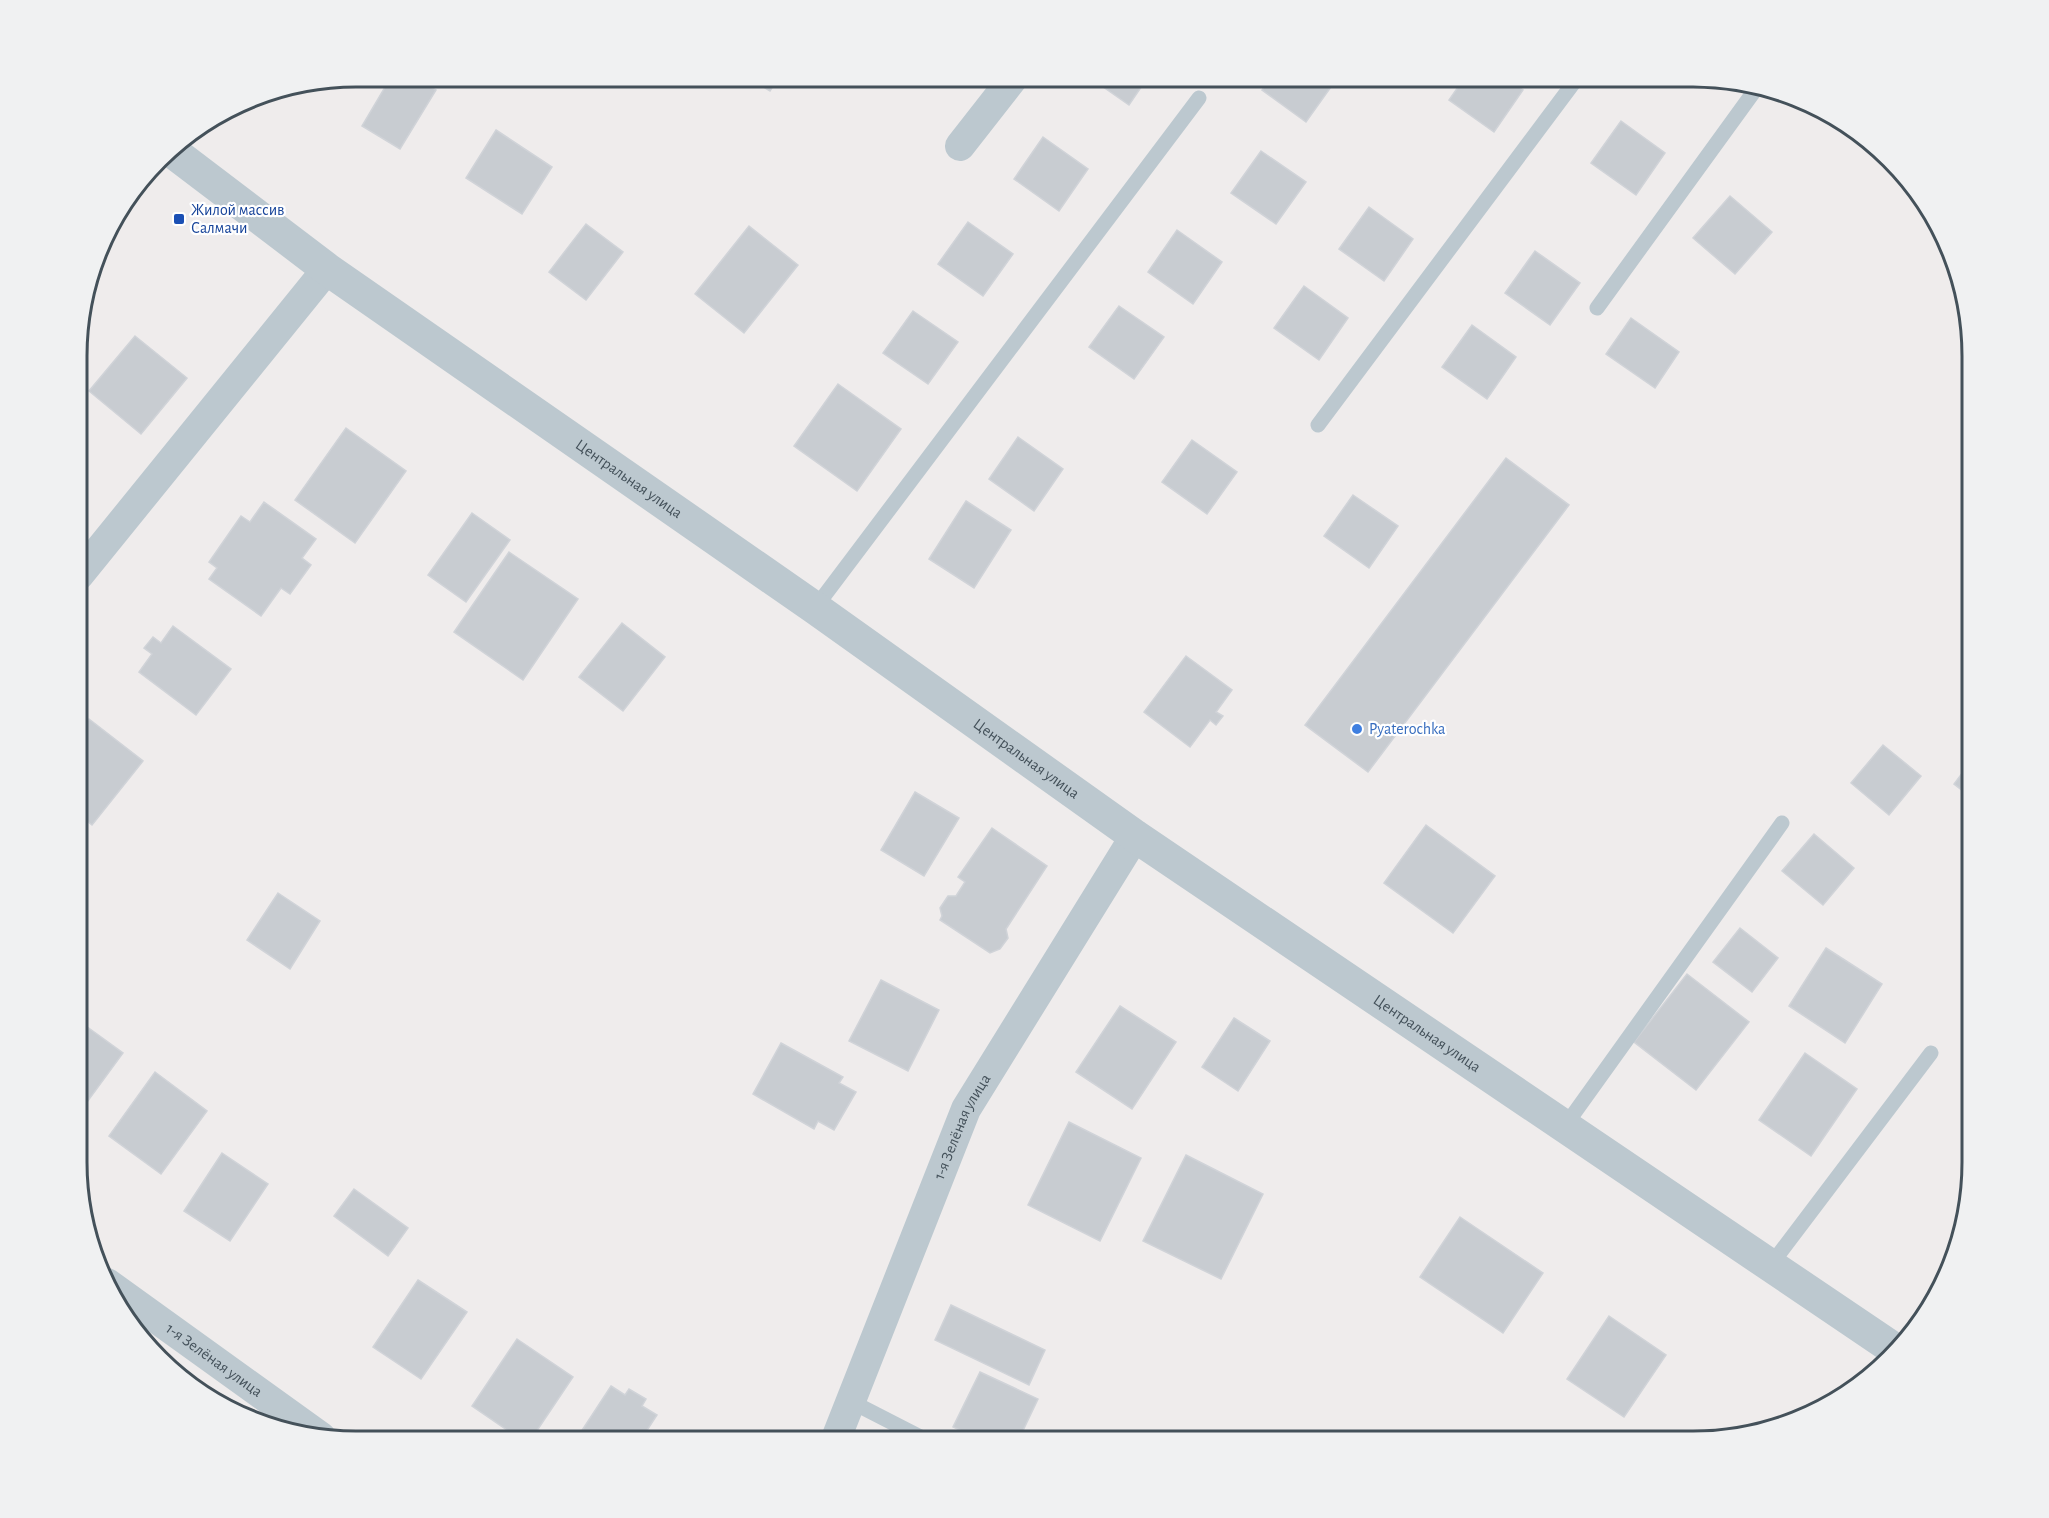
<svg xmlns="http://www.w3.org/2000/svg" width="2049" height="1518" font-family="'Alegreya Sans',sans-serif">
<rect width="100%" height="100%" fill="#efecec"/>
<g fill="#c8ccd1" stroke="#d0d3d8" stroke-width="1.5">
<path d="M391,77H413L436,90L400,149L362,126Z"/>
<path d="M747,77H779L770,91Z"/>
<path d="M1089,77H1148L1129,105Z"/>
<path d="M1271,77H1332L1336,80L1306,122L1262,90Z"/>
<path d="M1465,77H1505L1523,90L1494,132L1449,100Z"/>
<path d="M1621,121L1665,153L1636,195L1591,163Z"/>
<path d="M496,130L552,167L522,214L466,178Z"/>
<path d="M1043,137L1088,169L1059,211L1014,179Z"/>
<path d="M1261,151L1306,182L1276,224L1231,193Z"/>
<path d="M1730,196L1772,232L1735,274L1693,238Z"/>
<path d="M1369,207L1413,239L1384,281L1339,249Z"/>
<path d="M968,222L1013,254L983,296L938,264Z"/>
<path d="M586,224L623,252L586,300L549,272Z"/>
<path d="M749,226L798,265L744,333L695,294Z"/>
<path d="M1177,230L1222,262L1193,304L1148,272Z"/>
<path d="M1535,251L1580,283L1550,325L1505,293Z"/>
<path d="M1304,286L1348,318L1319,360L1274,328Z"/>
<path d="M1119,306L1164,337L1134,379L1089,347Z"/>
<path d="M913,311L958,342L928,384L883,353Z"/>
<path d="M1631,318L1679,352L1655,388L1606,354Z"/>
<path d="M1472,325L1516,357L1487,399L1442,367Z"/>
<path d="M135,336L187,378L141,434L89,391Z"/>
<path d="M838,384L901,429L857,491L794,446Z"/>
<path d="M346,428L406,471L355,543L295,500Z"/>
<path d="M1018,437L1063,469L1034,511L989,479Z"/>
<path d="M1192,440L1237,472L1207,514L1162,482Z"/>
<path d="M1506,458L1569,505L1368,772L1305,725Z"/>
<path d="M1353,495L1398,526L1369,568L1324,536Z"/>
<path d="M966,501L1011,530L974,588L929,559Z"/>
<path d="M264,502L316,539L302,558L311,565L290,594L281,588L261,616L209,579L217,568L209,562L241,516L250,522Z"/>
<path d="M472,513L510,540L466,602L428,575Z"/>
<path d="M509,552L578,599L523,680L454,632Z"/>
<path d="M622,623L665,657L623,711L579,677Z"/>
<path d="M173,626L231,669L196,715L139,672L152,654L144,648L153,637L161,643Z"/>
<path d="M1186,656L1232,690L1216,712L1223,716L1216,725L1210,720L1190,747L1144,712Z"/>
<path d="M89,719L143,761L92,825L79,815V732Z"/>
<path d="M1883,745L1921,776L1889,815L1851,783Z"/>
<path d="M1972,760V798L1954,784Z"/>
<path d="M915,792L959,818L924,876L881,850Z"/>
<path d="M1426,825L1495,876L1453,933L1384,883Z"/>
<path d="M992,828L1047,866L1006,929L1008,938L1000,949L990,953L940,920L942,916L940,908L948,896H956L965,882L958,877Z"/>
<path d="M1814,834L1854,868L1823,905L1782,871Z"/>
<path d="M278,893L320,921L290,969L247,940Z"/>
<path d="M1740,928L1778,958L1752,992L1713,962Z"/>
<path d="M1826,948L1882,984L1845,1043L1789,1006Z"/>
<path d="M1687,974L1749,1022L1696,1090L1634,1042Z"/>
<path d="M881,980L939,1010L908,1071L849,1041Z"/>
<path d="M1120,1006L1176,1042L1132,1109L1076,1072Z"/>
<path d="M1234,1018L1270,1041L1238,1091L1202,1067Z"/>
<path d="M79,1021L123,1053L79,1113Z"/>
<path d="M781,1043L843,1077L839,1083L856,1092L834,1130L818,1121L814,1129L753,1094Z"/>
<path d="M1805,1053L1857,1089L1811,1156L1759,1120Z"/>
<path d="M155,1072L207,1111L161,1174L109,1136Z"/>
<path d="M1069,1122L1141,1158L1100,1241L1028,1205Z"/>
<path d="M222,1153L268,1184L230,1241L184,1211Z"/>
<path d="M1186,1155L1263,1194L1221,1279L1143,1241Z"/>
<path d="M354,1189L408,1228L388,1256L334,1216Z"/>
<path d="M1460,1217L1543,1273L1503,1333L1420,1277Z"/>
<path d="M418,1280L467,1312L421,1379L373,1347Z"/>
<path d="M951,1305L1045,1350L1029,1385L935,1340Z"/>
<path d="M1609,1316L1666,1355L1624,1417L1567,1379Z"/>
<path d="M517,1339L573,1377L530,1441H523L472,1406Z"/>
<path d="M980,1372L1038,1399L1018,1441H983L953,1427Z"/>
<path d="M611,1386L625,1395L629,1389L646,1399L642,1406L657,1415L640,1441H580L579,1435Z"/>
</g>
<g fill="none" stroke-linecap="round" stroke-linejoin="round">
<g stroke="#bcc8cf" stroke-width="15">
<path d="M1597,308L1758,86"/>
<path d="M1318,425L1578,77"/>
<path d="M815,608L1199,98"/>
<path d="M1565,1126L1782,823"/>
<path d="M1770,1266L1931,1053"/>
<path d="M850,1401L928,1441"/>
<path d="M839,1431L859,1441"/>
</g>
<g stroke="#bcc8cf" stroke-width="30">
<path d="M960,146L1014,77"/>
<path d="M79,575L327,269"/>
<path id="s1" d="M107,1283L321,1437"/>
<path id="s2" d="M835,1441L966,1109L1135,836"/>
</g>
<path stroke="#bcc8cf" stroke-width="33" id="s3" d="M169,149L327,269L815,608L1135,836L1894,1349"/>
</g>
<rect fill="#1a4fb4" stroke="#fff" stroke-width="2" x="173" y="213" width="12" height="12" rx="3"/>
<circle fill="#3f7fe0" stroke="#fff" stroke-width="2" cx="1357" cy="729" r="6"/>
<g text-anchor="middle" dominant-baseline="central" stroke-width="4.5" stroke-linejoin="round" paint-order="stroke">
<g font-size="16" fill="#164399" stroke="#fff" text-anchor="start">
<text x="191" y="210">Жилой массив<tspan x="191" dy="18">Салмачи</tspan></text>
</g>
<g font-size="16" fill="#44515a" stroke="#fff">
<text stroke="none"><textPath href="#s3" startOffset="566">Центральная улица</textPath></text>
<text stroke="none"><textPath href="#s3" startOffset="1052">Центральная улица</textPath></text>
<text stroke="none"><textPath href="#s3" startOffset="1538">Центральная улица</textPath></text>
<text stroke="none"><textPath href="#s2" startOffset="339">1-я Зелёная улица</textPath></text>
<text stroke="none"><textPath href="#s1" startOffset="132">1-я Зелёная улица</textPath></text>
</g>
<g font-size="16" fill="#366cbe" stroke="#fff" text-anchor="start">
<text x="1369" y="729">Pyaterochka</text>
</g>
</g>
<path d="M0 0H2049V1518H0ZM356 87H1693A269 269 0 0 1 1962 356V1162A269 269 0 0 1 1693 1431H356A269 269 0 0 1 87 1162V356A269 269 0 0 1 356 87Z" fill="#f0f1f2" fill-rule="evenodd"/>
<path fill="none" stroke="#44515a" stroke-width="3" d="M356 87H1693A269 269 0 0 1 1962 356V1162A269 269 0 0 1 1693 1431H356A269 269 0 0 1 87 1162V356A269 269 0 0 1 356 87Z"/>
</svg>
